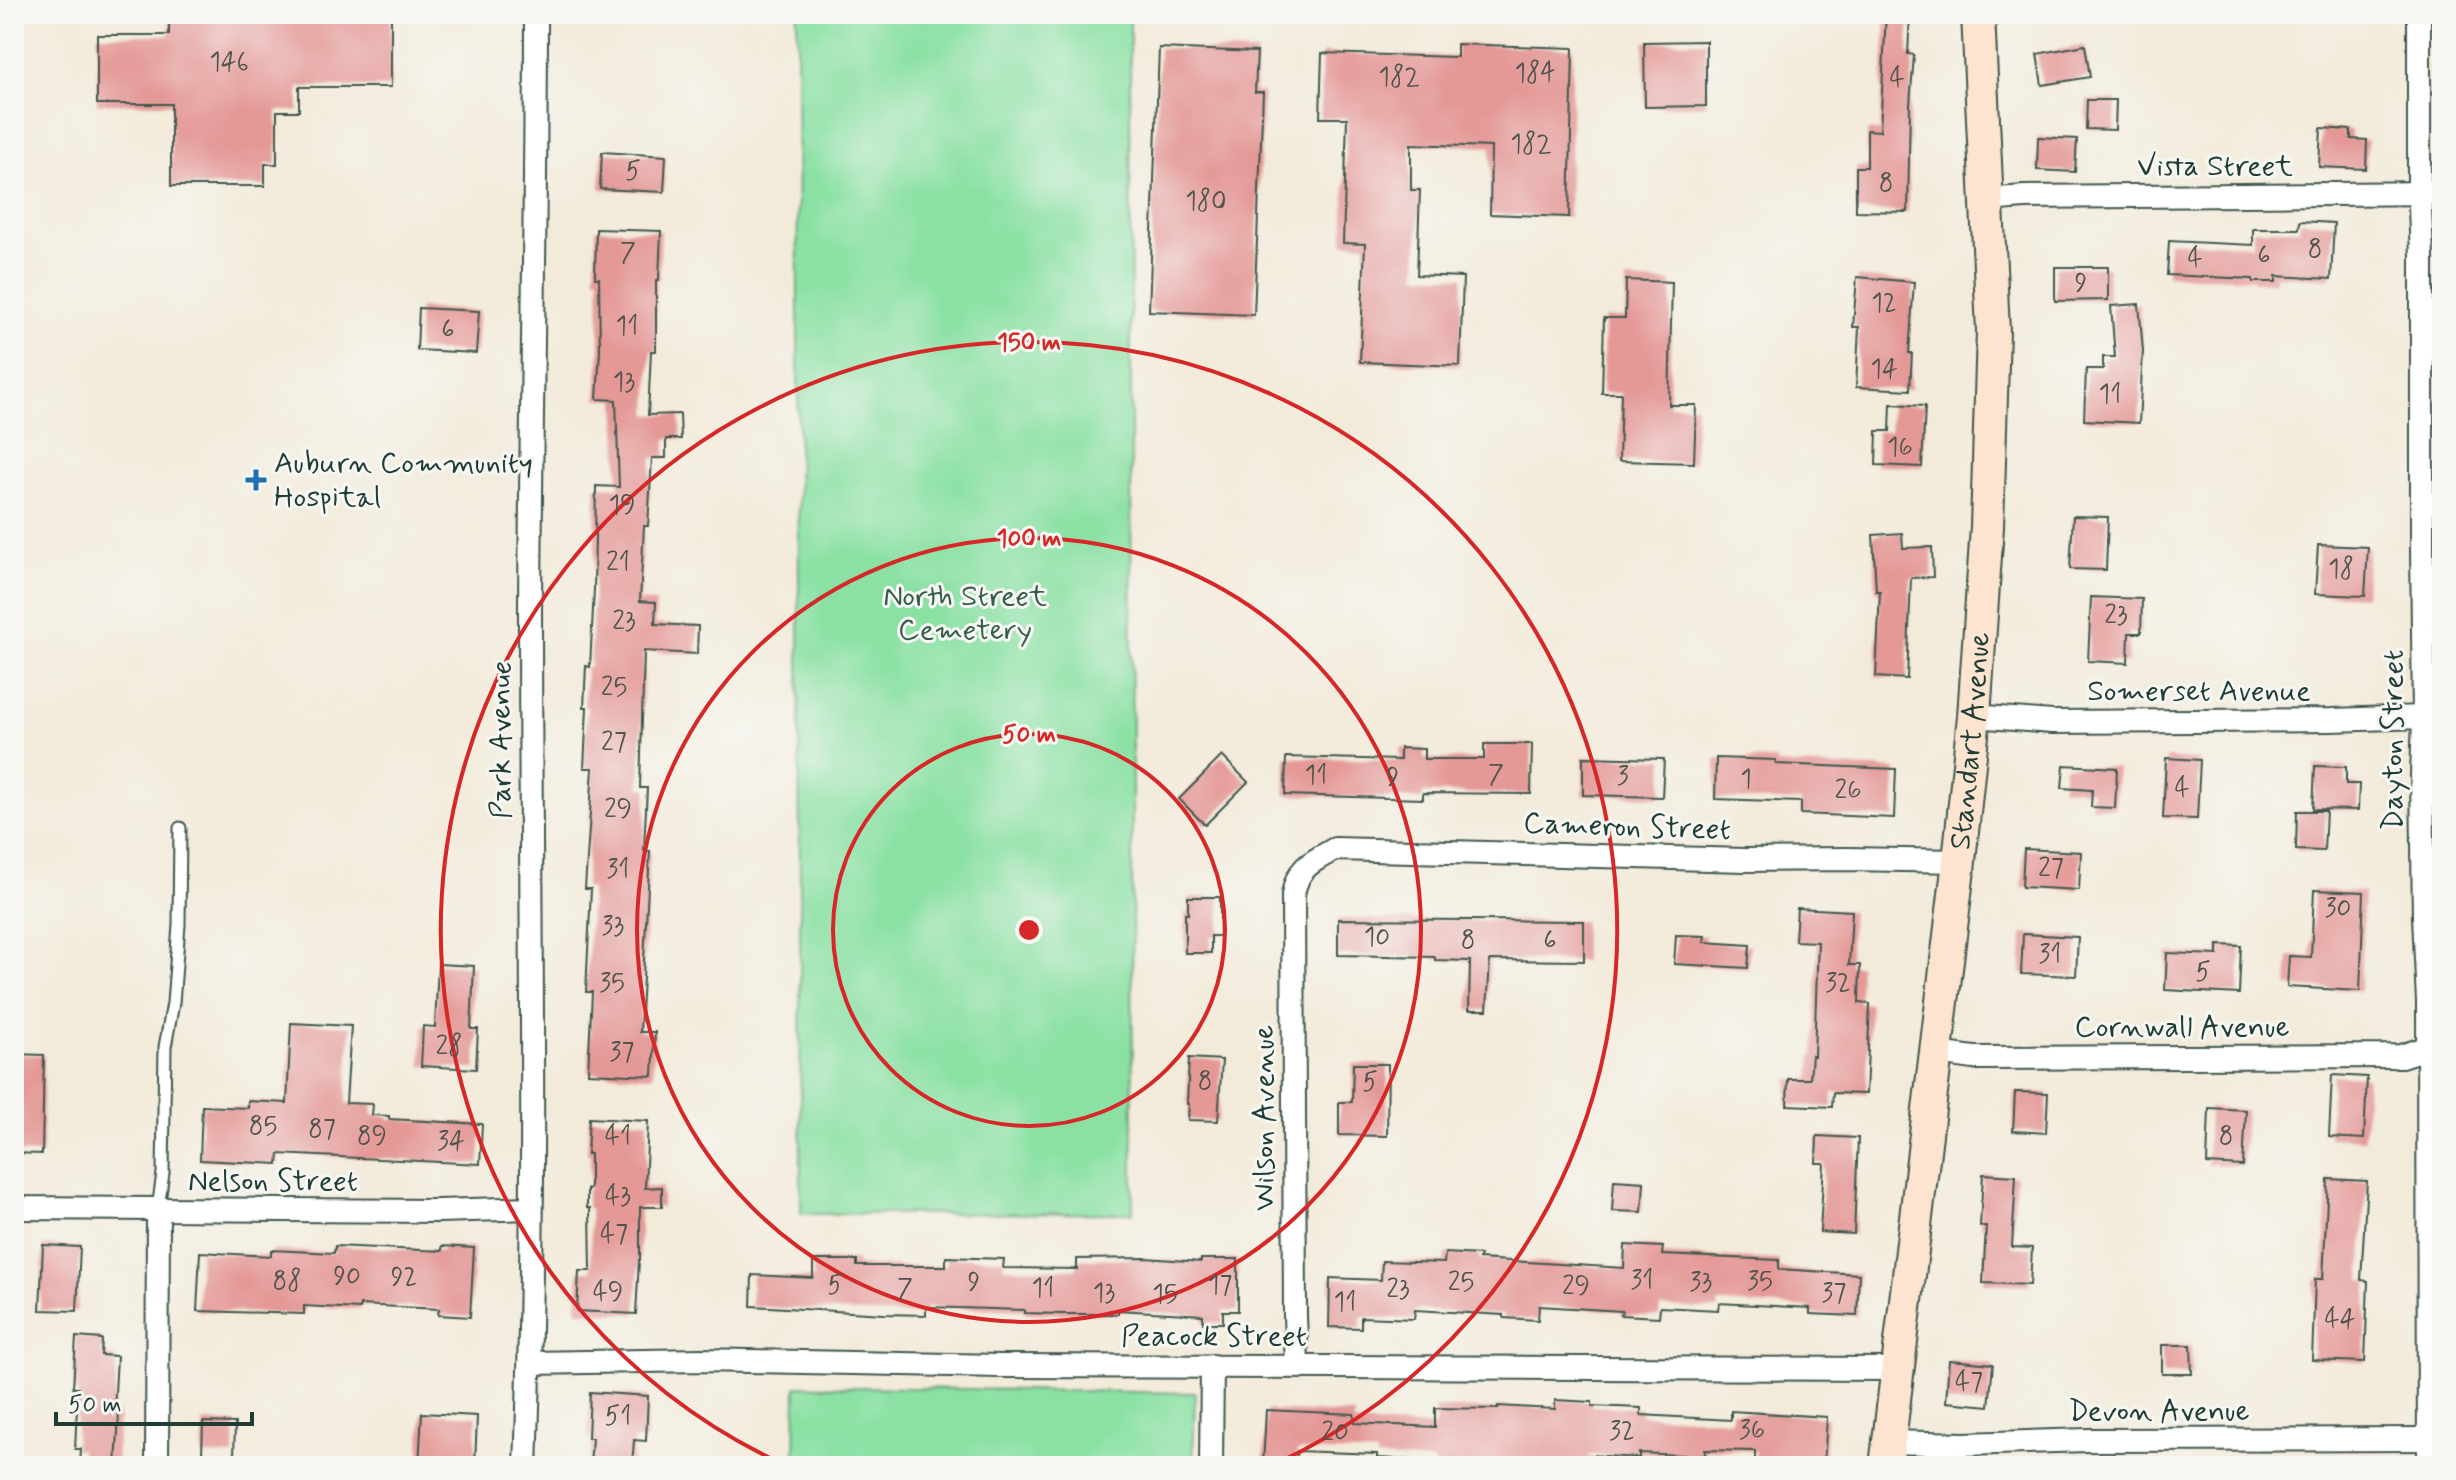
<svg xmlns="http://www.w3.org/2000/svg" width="2456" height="1480" font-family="Mynerve,sans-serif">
<rect width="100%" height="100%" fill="#f6f6f2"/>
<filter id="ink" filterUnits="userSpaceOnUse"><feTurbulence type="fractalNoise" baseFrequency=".0125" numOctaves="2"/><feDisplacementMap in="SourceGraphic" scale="16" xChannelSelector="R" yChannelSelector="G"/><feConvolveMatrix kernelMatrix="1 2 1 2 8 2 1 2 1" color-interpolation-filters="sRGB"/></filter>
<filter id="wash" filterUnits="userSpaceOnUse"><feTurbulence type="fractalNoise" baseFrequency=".006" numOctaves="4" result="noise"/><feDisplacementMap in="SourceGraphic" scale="32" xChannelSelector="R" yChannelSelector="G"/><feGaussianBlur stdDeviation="1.8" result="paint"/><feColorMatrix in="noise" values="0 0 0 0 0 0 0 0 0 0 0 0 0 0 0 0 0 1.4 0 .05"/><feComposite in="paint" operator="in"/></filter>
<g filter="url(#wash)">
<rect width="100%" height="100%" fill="#f3ebda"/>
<g fill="#8be1a4" stroke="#558f6c" stroke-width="2">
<path d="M797,14H1130L1133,1213L801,1214Z"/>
<path d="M796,1386L1195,1393L1193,1466H795Z"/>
</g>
<g id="blocks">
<g fill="#e49997">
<path d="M169,14H391V87H299V111H277V164H265V186H171V104H97V35H169Z"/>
<path d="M1886,14H1910L1908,54L1914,55L1910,104L1908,212L1856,211V167H1867V130L1880,131Z"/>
<path d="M1706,41V106L1645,107L1644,42Z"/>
<path d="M1457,44L1573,48L1569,217L1490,214L1491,147L1411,144V190H1420L1417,275L1463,277L1460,366L1360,362L1365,244L1343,243L1347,118H1320L1322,53L1457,57Z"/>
<path d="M2085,45L2090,77L2042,85L2037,54Z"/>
<path d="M1159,48L1257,52L1255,92H1263L1254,315L1149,311Z"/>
<path d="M2087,100H2116L2115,130L2086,129Z"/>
<path d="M2321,128L2351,130V139L2367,140L2366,169L2319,167Z"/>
<path d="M2038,137L2077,139L2075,172L2037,170Z"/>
<path d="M602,152L666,156L664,192L600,189Z"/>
<path d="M2300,221L2334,223L2331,279L2276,276V282H2253V279L2167,275L2169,241L2253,245V229H2299Z"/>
<path d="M596,229L661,231L659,280H656V351H651L648,415L680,414L681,439H666V458H652L648,526H644L640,601L656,602L655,624L698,626L697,654L644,651L640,788H647L644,851H650L640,1032H655L653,1076L588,1073L592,992H586L591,889H585L593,768H584L587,707H584L586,666L590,667L594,589L596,486L619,487L616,400L597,399L600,351L599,278H595Z"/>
<path d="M2055,267H2108V300L2055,301Z"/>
<path d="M1857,277L1914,282L1909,353H1912L1910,390L1856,387L1859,327H1853Z"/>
<path d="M1626,280L1672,282L1669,405H1696L1694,463L1619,461L1621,393H1602L1604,318H1625Z"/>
<path d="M2139,304L2143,351L2139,423L2084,420L2086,369H2103V357H2115L2111,306Z"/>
<path d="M419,308L479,311L476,353L417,350Z"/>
<path d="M1891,404L1925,406L1922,467L1876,465L1877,431H1890Z"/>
<path d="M2073,516L2108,517L2106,570L2070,569Z"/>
<path d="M1902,533L1903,548L1932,547L1933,577L1911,578L1907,679L1876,677L1880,591H1876L1873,535Z"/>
<path d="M2318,545L2368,547L2365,596L2315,594Z"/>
<path d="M2091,597L2142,599L2141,633H2129L2128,663L2088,661Z"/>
<path d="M1484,744H1532L1531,794L1423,793V799L1285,795L1286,757L1400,760V748L1424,749V759H1484Z"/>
<path d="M1222,756L1248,782L1205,825L1179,799Z"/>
<path d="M1583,757L1664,759L1662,797L1583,795Z"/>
<path d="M1716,758L1776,760V764L1896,769L1894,818L1801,814V802L1715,799Z"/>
<path d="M2166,758L2200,760L2197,819L2163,818Z"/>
<path d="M2064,765L2117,768L2115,808L2091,807L2092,790L2062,788Z"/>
<path d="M2315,766L2346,767V784H2359L2358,810L2313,809Z"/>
<path d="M2297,811H2326L2324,851L2296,850Z"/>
<path d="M2024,849L2081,852L2079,890L2022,887Z"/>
<path d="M2314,890L2364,892L2360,991L2287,987L2289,956L2311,957Z"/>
<path d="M1188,897H1220V936H1211V953H1185V913L1188,914Z"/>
<path d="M1797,908L1852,911L1849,965H1860L1859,1003L1870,1004L1866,1094L1833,1093L1832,1107L1787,1105L1788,1079H1810L1812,1055L1814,1056L1818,942L1795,941Z"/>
<path d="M1338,919L1584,921V961L1490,960L1487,1010H1469L1470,961L1435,960V957L1338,955Z"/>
<path d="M2023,934L2078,937L2076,976L2021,974Z"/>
<path d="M1676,935L1705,936L1704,942L1750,945L1748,968L1674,964Z"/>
<path d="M2218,945L2241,946L2239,994L2165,990L2167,953L2218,955Z"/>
<path d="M438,964L474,966L471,1029H478L476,1069L421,1066L423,1026L435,1027Z"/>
<path d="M291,1023L351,1026L346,1103L373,1104L372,1115L389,1116V1119L482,1124L480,1164L279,1154L278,1164L200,1160L202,1106L248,1108V1101L287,1103Z"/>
<path d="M14,1054L44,1055L42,1154L14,1153Z"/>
<path d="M1189,1058L1222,1060L1218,1121L1188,1120L1189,1104H1187Z"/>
<path d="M1353,1064H1388L1387,1136L1339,1135V1102H1352Z"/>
<path d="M2332,1075L2367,1077L2364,1139L2329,1137Z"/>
<path d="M2015,1092L2048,1093L2046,1133L2013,1131Z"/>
<path d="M2209,1108L2246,1110L2243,1166L2207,1164Z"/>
<path d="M589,1118L648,1121L645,1188L662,1187V1207H640V1260H639L636,1314L577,1311L579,1271H591L590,1208H587V1189H590V1154H587Z"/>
<path d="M1817,1136L1858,1138L1854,1234L1820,1232L1824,1163H1816Z"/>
<path d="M1983,1174L2016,1176L2012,1247L2032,1248L2030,1285L1983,1283L1986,1226H1980Z"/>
<path d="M2328,1179L2367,1181L2361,1280L2368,1281L2365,1362L2312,1360L2315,1279H2323Z"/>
<path d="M1614,1180L1644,1182L1642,1212L1612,1211Z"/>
<path d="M43,1245L80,1247L77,1311L40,1310Z"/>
<path d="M1625,1245L1663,1247L1662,1255L1779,1260V1269L1859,1274L1857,1316L1810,1314V1308L1719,1303L1718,1310L1660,1307L1659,1317L1621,1315L1622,1311L1539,1306L1538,1320L1504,1318V1315L1415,1310L1414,1319L1361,1317V1328L1329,1327L1330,1278L1381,1280L1382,1261L1444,1263L1445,1253L1480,1255L1479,1259L1624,1268Z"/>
<path d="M335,1246L442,1251V1246L474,1248L470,1317L438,1315L439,1309L360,1305V1309L304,1306V1314L197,1311L200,1252L271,1256V1250L334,1253Z"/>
<path d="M946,1257L1004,1259L1003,1268L1077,1269V1259L1145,1258L1201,1262V1259H1238V1311H1223V1323H1203V1315L1118,1310V1314H1063L1024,1313V1310L926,1307V1315L884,1314L751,1306L752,1275L813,1278V1260H857V1266H946Z"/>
<path d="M76,1337L102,1339L101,1355L117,1356L114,1412L119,1413L116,1466H80L81,1449H75L78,1388H73Z"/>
<path d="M2162,1345H2191L2192,1374H2162Z"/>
<path d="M1949,1360L1993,1364L1989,1406L1946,1402Z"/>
<path d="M590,1392L648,1396L646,1441L634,1440L632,1466H590L592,1438H588Z"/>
<path d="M1555,1400L1592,1402V1406L1641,1408V1415L1731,1420V1411L1827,1417L1824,1464L1755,1461V1451L1705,1450V1456L1639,1453V1458L1589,1455V1466H1434V1461L1377,1458V1454L1297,1451L1296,1466H1263L1266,1410L1354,1414V1423L1435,1427V1408L1498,1409V1406L1555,1409Z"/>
<path d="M422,1413L477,1416L475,1466L419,1465Z"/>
<path d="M203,1422L235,1423L234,1456L202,1455Z"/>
</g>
</g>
</g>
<g filter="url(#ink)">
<use href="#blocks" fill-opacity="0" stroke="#3f574d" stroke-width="2"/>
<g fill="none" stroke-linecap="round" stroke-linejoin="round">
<defs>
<path id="lane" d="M158,1209L163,1173L165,1047L173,1003L179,925L180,828"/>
<g id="street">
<path d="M2419,14V182L2422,257V548L2424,717L2422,776L2424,917L2428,1002L2429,1466"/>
<path d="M1988,200L2024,197L2442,193"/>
<path d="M1974,716L2052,722L2331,720L2424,717"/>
<path d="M1937,1053L1974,1058L2401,1056L2426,1048"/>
<path d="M14,1208L438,1211L531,1208"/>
<path d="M530,1363L701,1360L1001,1366L1897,1369"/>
<path d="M1297,1365L1295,1316L1293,895C1297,867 1313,861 1335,849L1745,860L1848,859L1959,861"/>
<path d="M1889,1442L1964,1444L2088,1440L2429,1439"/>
<path d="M157,1466L158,1210"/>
<path d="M526,1466C537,1182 530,897 530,612C531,413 536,214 536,14"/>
<path d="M1211,1466L1212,1366"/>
</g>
<g id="secondary">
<path id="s1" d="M1886,1466L1959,861L1974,716L1987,527L1993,331L1978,14"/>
</g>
</defs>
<use href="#lane" stroke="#3f574d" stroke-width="15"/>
<use href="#street" stroke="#3f574d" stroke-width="26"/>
<use href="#secondary" stroke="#3f574d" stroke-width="36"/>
<use href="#lane" stroke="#fff" stroke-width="11"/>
<use href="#street" stroke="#fff" stroke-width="22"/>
<use href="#secondary" stroke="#fde4d0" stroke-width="32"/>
</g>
</g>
<g fill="none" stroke="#d62828" stroke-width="4">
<circle cx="1029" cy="930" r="196"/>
<circle cx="1029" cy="930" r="392"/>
<path d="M785 1465A588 588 0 1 1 1273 1465"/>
</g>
<path fill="#1f6fb2" stroke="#f6f6f2" stroke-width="3" d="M252 468h8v8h8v8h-8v8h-8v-8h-8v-8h8z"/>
<g text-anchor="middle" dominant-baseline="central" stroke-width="6" stroke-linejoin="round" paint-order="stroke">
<g font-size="26" fill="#50544d">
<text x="229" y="63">146</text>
<text x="1535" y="74">184</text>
<text x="1399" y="78">182</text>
<text x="1897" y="79">4</text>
<text x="1531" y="145">182</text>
<text x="633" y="172">5</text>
<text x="1886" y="184">8</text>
<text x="1206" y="202">180</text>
<text x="2315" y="250">8</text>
<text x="628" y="254">7</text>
<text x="2264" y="256">6</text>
<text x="2195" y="259">4</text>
<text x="2081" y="284">9</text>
<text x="1884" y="304">12</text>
<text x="627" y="327">11</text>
<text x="448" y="330">6</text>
<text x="1884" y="370">14</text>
<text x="624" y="383">13</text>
<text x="2110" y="395">11</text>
<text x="1900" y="448">16</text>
<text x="622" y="506">19</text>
<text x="618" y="563">21</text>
<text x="2341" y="570">18</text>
<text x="2116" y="616">23</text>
<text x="624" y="622">23</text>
<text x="614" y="688">25</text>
<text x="614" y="743">27</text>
<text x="1316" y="776">11</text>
<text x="1496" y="776">7</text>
<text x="1623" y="777">3</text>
<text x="1393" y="778">9</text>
<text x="1746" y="780">1</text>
<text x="2182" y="789">4</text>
<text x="1848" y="791">26</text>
<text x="618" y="810">29</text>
<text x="2051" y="869">27</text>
<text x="618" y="870">31</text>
<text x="2338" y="909">30</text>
<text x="613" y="927">33</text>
<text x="1377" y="938">10</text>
<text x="1468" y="941">8</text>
<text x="1550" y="941">6</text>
<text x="2050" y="955">31</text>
<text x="2203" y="973">5</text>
<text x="612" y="984">35</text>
<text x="1838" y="984">32</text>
<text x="449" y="1047">28</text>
<text x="622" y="1053">37</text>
<text x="1205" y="1082">8</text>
<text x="1370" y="1083">5</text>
<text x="263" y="1127">85</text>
<text x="322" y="1130">87</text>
<text x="372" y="1137">89</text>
<text x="618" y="1137">41</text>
<text x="2226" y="1137">8</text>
<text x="451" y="1142">34</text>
<text x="618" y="1197">43</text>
<text x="614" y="1235">47</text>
<text x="347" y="1277">90</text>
<text x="404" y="1278">92</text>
<text x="1642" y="1281">31</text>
<text x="287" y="1282">88</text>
<text x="1760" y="1282">35</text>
<text x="974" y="1283">9</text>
<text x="1461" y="1283">25</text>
<text x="1701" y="1283">33</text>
<text x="835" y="1286">5</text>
<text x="1220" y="1286">17</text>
<text x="1576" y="1287">29</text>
<text x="1043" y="1289">11</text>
<text x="905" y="1290">7</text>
<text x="1398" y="1290">23</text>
<text x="608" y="1293">49</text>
<text x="1104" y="1294">13</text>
<text x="1834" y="1294">37</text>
<text x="1165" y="1295">15</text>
<text x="1345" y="1303">11</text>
<text x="2340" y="1320">44</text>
<text x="1969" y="1383">47</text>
<text x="618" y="1417">51</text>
<text x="1752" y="1431">36</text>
<text x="1622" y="1432">32</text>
<text x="1335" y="1433">20</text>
</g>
<g font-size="30" fill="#1f3d34" stroke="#f6f6f2">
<text x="2215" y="166">Vista Street</text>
<text x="2199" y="691">Somerset Avenue</text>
<text transform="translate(501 740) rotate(-90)">Park Avenue</text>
<text transform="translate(2393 740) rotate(-90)">Dayton Street</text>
<text stroke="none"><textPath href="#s1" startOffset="730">Standart Avenue</textPath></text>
<text transform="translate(1627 827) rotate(2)">Cameron Street</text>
<text x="2182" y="1027">Cornwall Avenue</text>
<text transform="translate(1264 1118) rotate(-90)">Wilson Avenue</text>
<text x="273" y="1181">Nelson Street</text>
<text x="1214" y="1336">Peacock Street</text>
<text x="2159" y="1411">Devon Avenue</text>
</g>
<g font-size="30" fill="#1f3d34" stroke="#f6f6f2" text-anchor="start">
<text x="274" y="463">Auburn Community<tspan x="274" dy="34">Hospital</tspan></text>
</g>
<g font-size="30" fill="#355e4a" stroke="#f6f6f2">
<text x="965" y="596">North Street<tspan x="965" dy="34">Cemetery</tspan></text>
</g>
</g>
<circle cx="1029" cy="930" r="12" fill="#d62828" stroke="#f6f6f2" stroke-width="4"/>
<g font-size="24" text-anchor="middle" font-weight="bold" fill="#d62828" stroke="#f6f6f2" stroke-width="6" stroke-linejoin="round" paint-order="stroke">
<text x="1029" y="350">150 m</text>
<text x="1029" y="546">100 m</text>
<text x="1029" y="742">50 m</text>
</g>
<rect width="2456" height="1480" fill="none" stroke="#f6f6f2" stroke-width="48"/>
<path d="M56 1412v12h196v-12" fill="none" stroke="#1f3d34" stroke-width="4"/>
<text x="68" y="1412" font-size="24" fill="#1f3d34" stroke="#f6f6f2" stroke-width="6" paint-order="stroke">50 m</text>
</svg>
